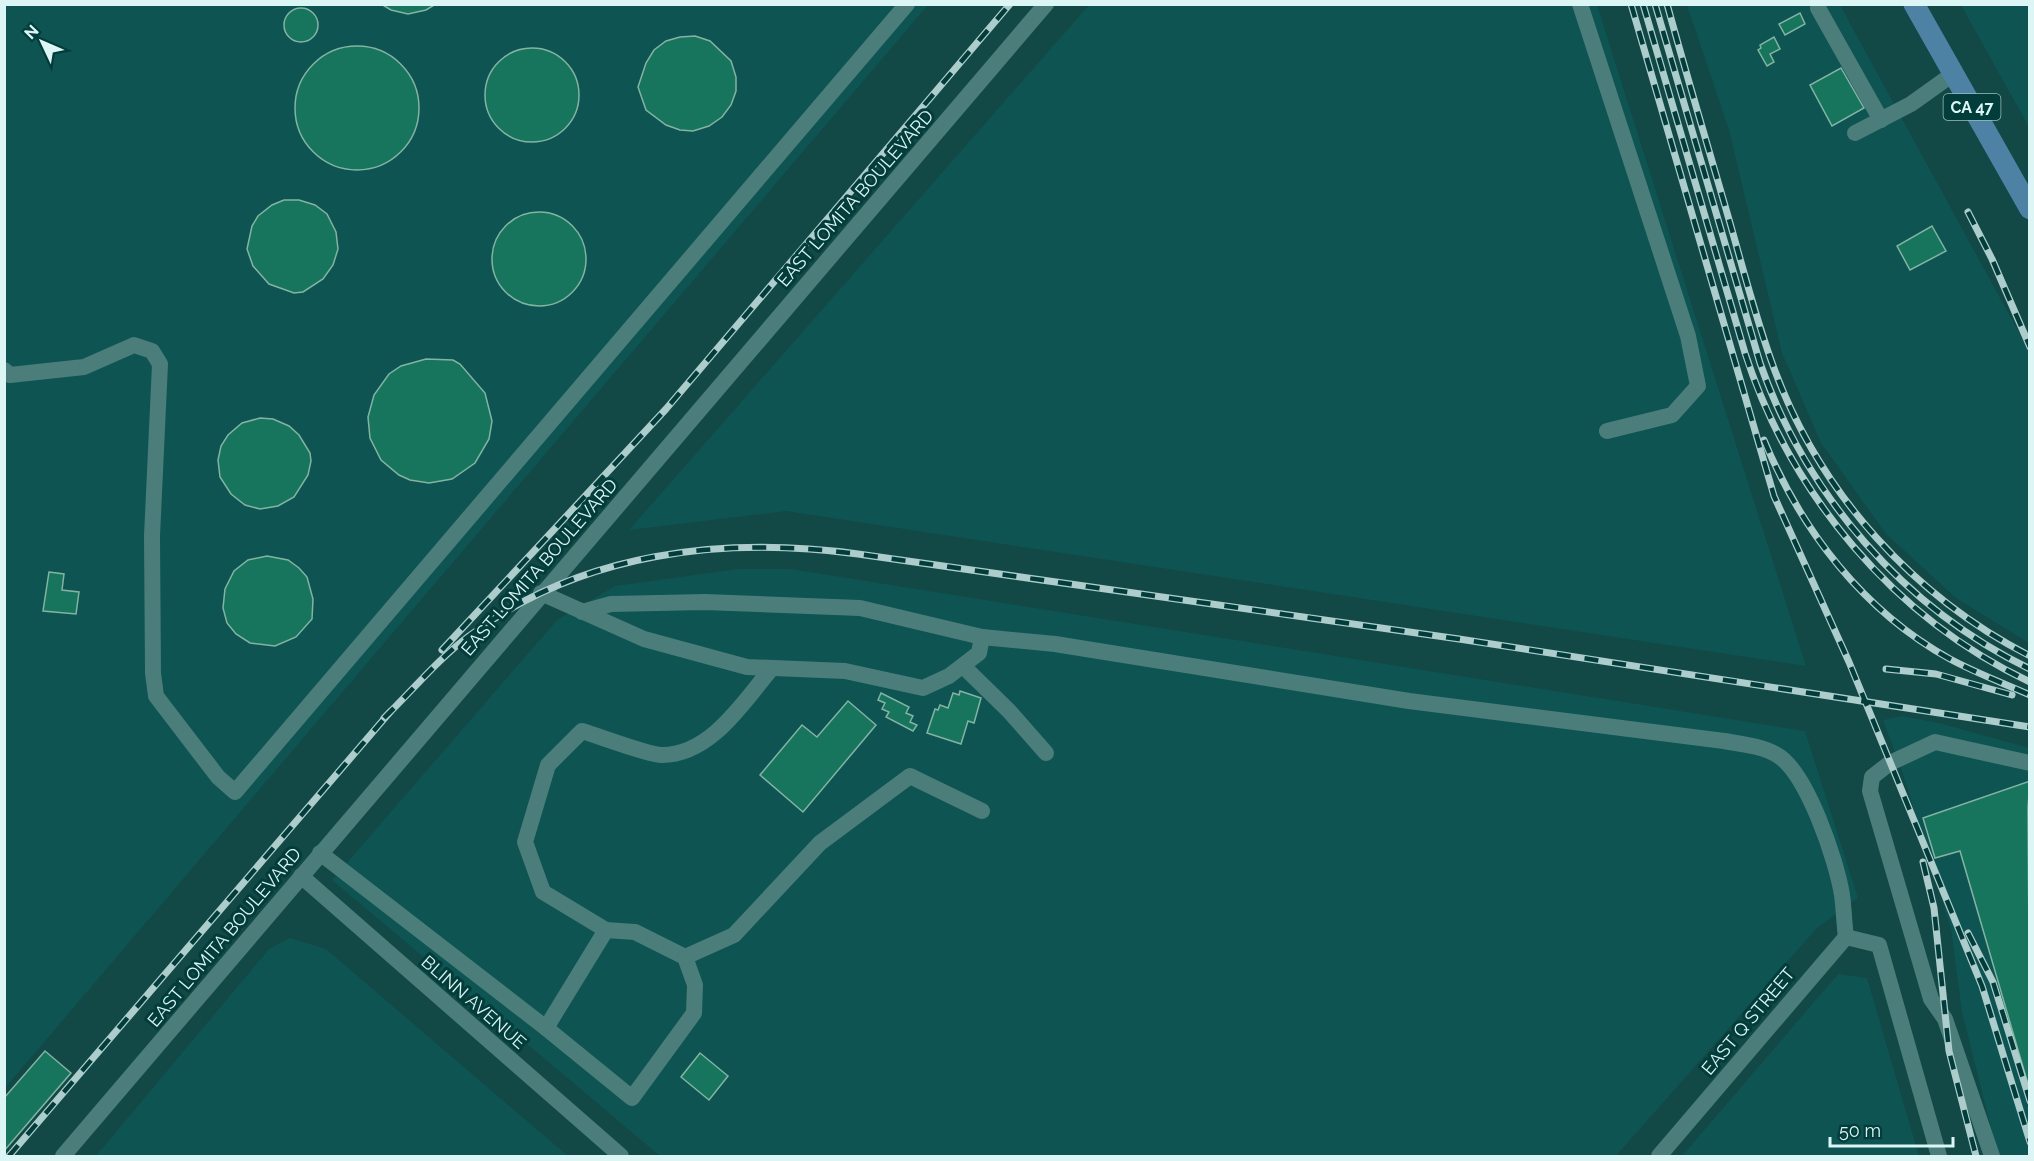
<svg xmlns="http://www.w3.org/2000/svg" width="2034" height="1161" font-family="Raleway,sans-serif">
<rect width="100%" height="100%" fill="#124846"/>
<g fill="#0e5452">
<path d="M5,5H928L5,1088Z"/>
<path d="M1089,5H1597L1806,666L786,511L629,530Z"/>
<path d="M1687,5H1840L2029,351V643L1956,598L1886,534L1821,443L1782,353L1729,130Z"/>
<path d="M1961,5H2029V127Z"/>
<path d="M738,569H791L1805,731L1858,898L1817,928L1616,1156H660L332,880L557,620L615,586Z"/>
<path d="M1902,716L1939,723L2029,748V1156H1998L1962,1012L1951,929L1903,774L1883,720Z"/>
<path d="M290,938L326,949L568,1156H96L269,949Z"/>
<path d="M1838,974L1867,978L1919,1156H1682Z"/>
</g>
<g fill="#17755d" stroke="#84b3a3" stroke-width="1.5">
<path d="M381,4H436L426,10L408,14L391,10Z"/>
<circle cx="301" cy="25" r="17"/>
<path d="M1800,13L1805,24L1785,35L1779,24Z"/>
<path d="M695,36L710,41L731,61L736,77V91L731,105L722,117L709,126L693,131L680,130L666,125L646,110L638,87L646,63L654,50L666,41L680,37Z"/>
<path d="M1774,37L1780,49L1770,54L1774,62L1767,66L1758,50L1761,48L1760,45Z"/>
<circle cx="357" cy="108" r="62"/>
<circle cx="532" cy="95" r="47"/>
<path d="M1841,68L1864,108L1832,126L1810,85Z"/>
<path d="M284,200H299L315,205L327,214L336,232L338,249L333,265L323,279L303,292L294,293L269,284L253,266L247,249L252,226L258,216L272,205Z"/>
<circle cx="539" cy="259" r="47"/>
<path d="M1932,226L1946,251L1910,270L1897,246Z"/>
<path d="M426,359L453,360L460,364L485,393L492,421L489,439L475,463L452,479L429,483L410,480L399,475L381,460L370,438L368,417L374,395L389,374L401,366Z"/>
<path d="M260,418L273,419L289,426L299,435L310,453L311,461L308,475L294,497L278,506L260,509L245,505L231,494L220,477L218,460L221,446L228,435L242,423Z"/>
<path d="M267,556L288,560L299,568L307,577L313,599L312,619L296,637L275,646L250,643L236,634L227,623L223,608L225,589L234,571L248,560Z"/>
<path d="M49,572L64,574L62,590L79,592L76,614L43,611Z"/>
<path d="M960,691L981,698L974,723L968,721L961,744L927,733L935,709L938,710L940,705L948,708L953,693L959,695Z"/>
<path d="M881,693L909,707L906,713L913,716L910,722L917,725L913,731L886,717L889,712L882,709L885,703L878,700Z"/>
<path d="M848,701L876,725L803,812L760,775L802,725L817,737Z"/>
<path d="M2030,781L2028,808L2030,1091L1960,851L1935,858L1923,818Z"/>
<path d="M45,1051L71,1073L4,1151V1098Z"/>
<path d="M700,1053L728,1076L709,1100L681,1077Z"/>
</g>
<g fill="none" stroke-linecap="round" stroke-linejoin="round">
<g stroke="#4b7d7a" stroke-width="16">
<path d="M1580,4L1688,336L1698,386L1672,415L1607,431"/>
<path d="M1818,8L1881,120"/>
<path d="M1855,133L1911,104L1953,74"/>
<path d="M4,370L10,375L84,367L134,345L152,351L160,364L152,536L153,673L156,696L218,777L235,792L907,4"/>
<path d="M541,593L644,639L747,667L845,671L923,688L949,676L979,653L982,637L860,608L705,602L611,604L582,612"/>
<path d="M982,637L1055,644L1409,701L1724,741C1741,744 1762,746 1777,755C1807,772 1837,862 1842,895C1844,909 1844,923 1846,937"/>
<path d="M963,666L1009,711L1046,753"/>
<path d="M320,853L546,1028L632,1098L694,1013L695,985L685,957L635,932L606,930"/>
<path d="M301,876L621,1156"/>
<path d="M685,957L734,935L820,843L910,776L982,811"/>
<path d="M546,1028L606,930L543,892L525,842L548,765L582,731C599,736 648,755 662,755C711,755 744,701 772,668"/>
<path d="M63,1156L1046,4"/>
<path d="M1659,1156L1846,937L1879,945L1939,1156"/>
<path d="M1992,1156L1945,1019L1931,999L1870,791L1872,777L1890,763L1935,742L2030,763"/>
</g>
<path stroke="#4d82a4" stroke-width="21" d="M1914,4L2030,209"/>
<defs>
<g id="rail">
<path d="M1631,4L1774,496L1849,662L1982,986L2030,1142"/>
<path d="M1643,4L1745,353C1791,495 1894,618 2030,682"/>
<path d="M1655,4L1760,363C1806,495 1904,608 2030,669"/>
<path d="M1667,4C1687,77 1709,150 1730,223C1744,272 1757,323 1775,371C1821,494 1913,596 2030,656"/>
<path d="M1968,212L1992,259L2030,347"/>
<path d="M1764,440C1801,530 1863,611 1950,659C1976,673 2003,683 2030,695"/>
<path d="M442,650L666,409L1010,4"/>
<path d="M1886,669L1936,674L2012,695"/>
<path d="M384,718C412,691 438,659 469,636C581,552 723,536 858,554L1459,639L2030,727"/>
<path d="M1923,862L1934,908L1949,1051L1976,1156"/>
<path d="M1968,933L1993,982L2030,1101"/>
<path d="M9,1156L390,712"/>
</g>
</defs>
<use href="#rail" stroke="#accdcc" stroke-width="7"/>
<use href="#rail" stroke="#033d3b" stroke-width="4.5" stroke-dasharray="14" stroke-linecap="butt"/>
</g>
<g text-anchor="middle" dominant-baseline="central" stroke-width="6" stroke-linejoin="round" paint-order="stroke">
<rect fill="#033d3b" stroke="#9bbebd" stroke-width="1.5" x="1943.5" y="94" width="57" height="26" rx="4.5"/>
<g font-size="16" font-weight="bold" fill="#dcf6f5">
<text x="1972" y="107">CA 47</text>
</g>
<g font-size="18" fill="#dcf6f5" stroke="#033d3b">
<text transform="translate(855 198) rotate(-49)">EAST LOMITA BOULEVARD</text>
<text transform="translate(539 567) rotate(-49)">EAST LOMITA BOULEVARD</text>
<text transform="translate(224 937) rotate(-50)">EAST LOMITA BOULEVARD</text>
<text transform="translate(474 1002) rotate(41)">BLINN AVENUE</text>
<text transform="translate(1748 1021) rotate(-50)">EAST Q STREET</text>
</g>
</g>
<rect width="2034" height="1161" fill="none" stroke="#dcf6f5" stroke-width="12"/>
<g transform="translate(42 42) rotate(314)" stroke="#033d3b" stroke-width="4.5" paint-order="stroke">
<path d="M0-4.5L10 22L0 15L-10 22Z" fill="#dcf6f5"/>
<text y="-9" font-size="16" font-weight="bold" text-anchor="middle" fill="#dcf6f5">N</text>
</g>
<path d="M1830 1137v9h123v-9" fill="none" stroke="#dcf6f5" stroke-width="3"/>
<text x="1839" y="1137" font-size="18" fill="#dcf6f5" stroke="#033d3b" stroke-width="4.5" paint-order="stroke">50 m</text>
</svg>
